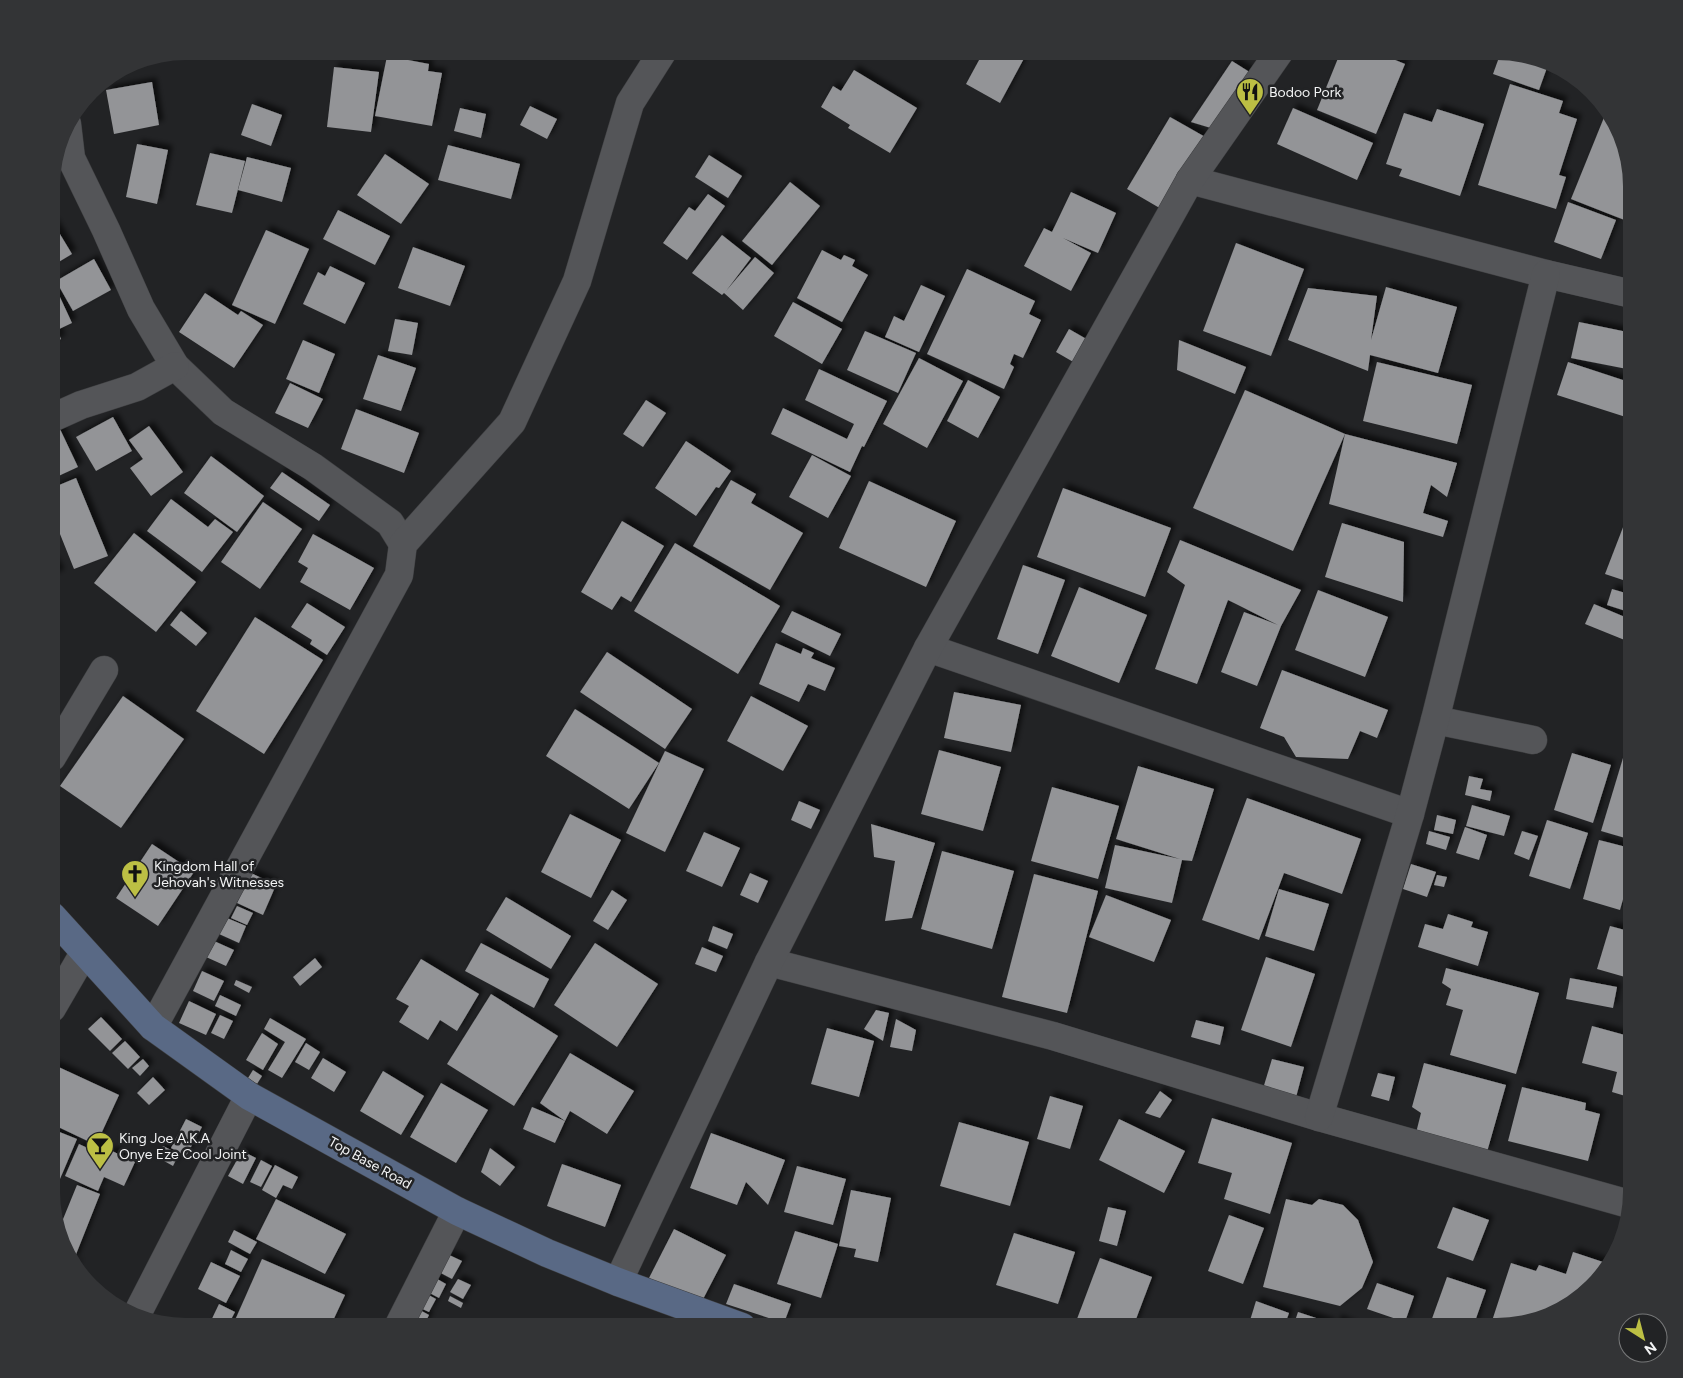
<svg xmlns="http://www.w3.org/2000/svg" width="1683" height="1378" font-family="Figtree,sans-serif">
<defs>
<filter id="shadow"><feDropShadow dx="4.5" dy="-4.5" stdDeviation="2.5" flood-color="#0009"/></filter>
</defs>
<rect width="100%" height="100%" fill="#222325"/>
<g fill="#939497" filter="url(#shadow)">
<path d="M867,51H883L880,58Z"/>
<path d="M984,51H1028L1000,103L966,84Z"/>
<path d="M1341,51H1373L1405,64L1376,134L1317,110Z"/>
<path d="M1501,52L1549,62L1539,90L1493,74Z"/>
<path d="M387,56L429,64L428,71L442,73L432,126L375,116Z"/>
<path d="M1232,61L1251,73L1214,129L1191,122Z"/>
<path d="M334,67L379,72L371,132L327,127Z"/>
<path d="M854,70L917,108L890,153L848,128L850,125L821,107L833,86L841,91Z"/>
<path d="M152,82L159,125L114,134L106,90Z"/>
<path d="M1510,84L1563,101L1559,113L1577,119L1559,175L1566,177L1556,209L1478,185Z"/>
<path d="M252,104L282,115L271,146L241,135Z"/>
<path d="M530,106L557,119L547,139L520,125Z"/>
<path d="M460,108L486,114L481,138L454,131Z"/>
<path d="M1293,108L1373,143L1357,180L1277,144Z"/>
<path d="M1437,109L1484,124L1460,196L1399,176L1402,169L1386,164L1404,113L1432,122Z"/>
<path d="M1605,115L1611,118L1618,127L1632,186V208L1627,221L1571,199Z"/>
<path d="M1170,117L1207,138L1163,210L1127,189Z"/>
<path d="M137,144L168,150L157,204L126,197Z"/>
<path d="M448,145L520,164L511,199L438,180Z"/>
<path d="M210,153L245,161L232,213L196,205Z"/>
<path d="M385,154L429,184L401,224L357,195Z"/>
<path d="M709,155L742,176L728,198L695,177Z"/>
<path d="M247,157L291,168L282,202L238,190Z"/>
<path d="M790,182L820,206L772,265L742,241Z"/>
<path d="M1071,192L1116,213L1098,253L1063,238L1091,253L1071,291L1024,266L1044,228L1052,232Z"/>
<path d="M708,194L725,206L687,260L663,243L689,207L695,211Z"/>
<path d="M1568,202L1616,220L1601,259L1554,242Z"/>
<path d="M338,210L390,236L375,265L323,239Z"/>
<path d="M52,221L72,254L52,266Z"/>
<path d="M266,230L309,249L275,324L232,305Z"/>
<path d="M722,235L751,258L726,291L755,257L774,273L743,310L724,293L722,295L692,273Z"/>
<path d="M1236,243L1304,269L1271,356L1203,331Z"/>
<path d="M413,247L465,266L450,306L398,288Z"/>
<path d="M822,250L841,260L844,255L855,260L852,266L868,275L842,322L797,298Z"/>
<path d="M94,259L111,290L73,311L56,281Z"/>
<path d="M330,266L365,283L345,324L303,304L318,272L325,276Z"/>
<path d="M967,269L1035,301L1029,314L1041,320L1023,358L1014,354L1010,364L1014,367L1004,389L927,354Z"/>
<path d="M52,280L72,323L57,330L61,339L52,344Z"/>
<path d="M921,285L945,296L919,352L885,337L894,316L904,321Z"/>
<path d="M1386,287L1457,307L1438,373L1370,355L1368,371L1288,340L1308,288L1377,296L1371,340Z"/>
<path d="M205,293L238,315L241,311L263,325L234,368L179,332Z"/>
<path d="M793,302L842,329L822,364L774,336Z"/>
<path d="M395,319L418,323L412,355L388,351Z"/>
<path d="M1579,322L1632,333V370L1571,358Z"/>
<path d="M1069,329L1095,344L1082,367L1056,352Z"/>
<path d="M865,331L916,353L898,393L847,370Z"/>
<path d="M303,340L335,354L319,393L286,379Z"/>
<path d="M1179,340L1246,367L1235,394L1177,370Z"/>
<path d="M378,355L416,368L401,411L363,399Z"/>
<path d="M919,358L963,381L927,448L883,424Z"/>
<path d="M1377,362L1472,385L1457,444L1363,421Z"/>
<path d="M1568,362L1632,383V419L1557,395Z"/>
<path d="M819,369L887,401L864,447L862,446L850,472L771,434L783,408L847,439L854,424L805,400Z"/>
<path d="M968,380L1000,397L978,438L947,421Z"/>
<path d="M290,383L323,399L308,428L275,413Z"/>
<path d="M1245,390L1345,434L1293,551L1193,508Z"/>
<path d="M646,400L666,413L643,447L623,434Z"/>
<path d="M356,409L419,433L404,473L341,449Z"/>
<path d="M113,417L132,451L96,471L76,437Z"/>
<path d="M149,426L183,472L151,496L130,468L143,459L129,440Z"/>
<path d="M59,427L78,467L52,479V430Z"/>
<path d="M1345,434L1457,463L1447,497L1431,485L1423,513L1448,521L1443,537L1329,504Z"/>
<path d="M686,441L731,471L719,488L716,487L696,516L655,488Z"/>
<path d="M812,455L851,476L828,518L789,497Z"/>
<path d="M211,456L264,496L237,532L184,493Z"/>
<path d="M282,472L330,505L319,521L270,488Z"/>
<path d="M1631,476H1632V490L1628,489Z"/>
<path d="M76,478L108,556L74,569L52,514V488Z"/>
<path d="M731,480L756,494L751,503L803,533L770,590L693,546Z"/>
<path d="M869,481L956,521L926,587L839,548Z"/>
<path d="M1063,488L1171,528L1145,597L1037,557Z"/>
<path d="M171,499L208,527L215,519L233,532L202,572L147,531Z"/>
<path d="M263,502L302,529L260,589L221,562Z"/>
<path d="M1632,504V583L1605,574Z"/>
<path d="M622,521L664,546L631,602L621,596L612,610L581,592Z"/>
<path d="M1342,523L1404,542L1403,602L1325,577Z"/>
<path d="M134,533L196,582L156,632L94,583Z"/>
<path d="M313,534L374,568L350,610L300,582L308,568L298,562Z"/>
<path d="M1180,540L1301,590L1281,626L1257,686L1221,672L1244,612L1278,625L1228,600L1197,684L1155,669L1185,585L1167,572Z"/>
<path d="M675,543L780,606L738,674L634,611Z"/>
<path d="M52,559L60,573L52,578Z"/>
<path d="M1023,565L1065,580L1038,654L997,639Z"/>
<path d="M1079,587L1147,615L1119,683L1051,656Z"/>
<path d="M1612,589L1632,595V613L1607,605Z"/>
<path d="M1318,590L1388,617L1365,677L1295,650Z"/>
<path d="M307,603L345,627L327,655L310,644L312,640L291,627Z"/>
<path d="M1594,604L1632,620V643L1585,624Z"/>
<path d="M181,611L207,633L196,646L170,625Z"/>
<path d="M792,611L841,634L830,656L781,632Z"/>
<path d="M255,617L323,660L264,754L196,711Z"/>
<path d="M776,643L801,654L803,648L814,653L811,658L835,668L825,691L808,684L799,702L759,684Z"/>
<path d="M607,652L692,709L665,749L580,692Z"/>
<path d="M1282,670L1388,710L1377,738L1360,731L1348,759L1296,757L1284,737L1260,728Z"/>
<path d="M954,692L1021,705L1011,752L944,738Z"/>
<path d="M123,696L184,739L121,828L60,786Z"/>
<path d="M751,696L808,726L783,771L727,741Z"/>
<path d="M575,709L659,763L629,809L546,756Z"/>
<path d="M1631,730H1632V754L1625,752Z"/>
<path d="M939,750L1001,767L983,831L921,814Z"/>
<path d="M665,751L704,769L665,852L626,833Z"/>
<path d="M1572,753L1611,765L1593,823L1554,810Z"/>
<path d="M1623,758L1632,760V840L1601,831Z"/>
<path d="M1138,766L1214,789L1192,861L1182,860L1172,903L1105,888L1115,845L1180,859L1116,839Z"/>
<path d="M1469,776L1483,779L1480,789L1492,791L1490,801L1465,795Z"/>
<path d="M1052,787L1119,806L1098,879L1031,861Z"/>
<path d="M1247,798L1361,839L1342,894L1284,873L1259,940L1202,920Z"/>
<path d="M799,801L820,810L811,829L791,820Z"/>
<path d="M1472,805L1510,816L1504,836L1466,826Z"/>
<path d="M570,814L621,840L591,898L541,872Z"/>
<path d="M1437,815L1456,820L1453,834L1434,830Z"/>
<path d="M1547,820L1588,833L1570,889L1529,876Z"/>
<path d="M871,824L935,843L912,918L885,921L895,861L874,857Z"/>
<path d="M1465,827L1487,835L1479,860L1456,853Z"/>
<path d="M1429,831L1450,837L1446,850L1426,844Z"/>
<path d="M1522,831L1538,836L1529,860L1514,854Z"/>
<path d="M704,832L740,848L722,887L686,871Z"/>
<path d="M1599,840L1630,848L1623,873L1630,874L1620,910L1583,899Z"/>
<path d="M152,844L194,872L158,926L116,898Z"/>
<path d="M942,851L1014,871L992,949L921,929Z"/>
<path d="M1411,864L1436,872L1427,897L1403,889Z"/>
<path d="M251,873L276,885L263,915L237,903Z"/>
<path d="M750,873L768,881L758,903L740,895Z"/>
<path d="M1034,874L1098,891L1067,1013L1002,997Z"/>
<path d="M1437,875L1447,877L1444,887L1434,885Z"/>
<path d="M1279,889L1329,904L1314,951L1265,936Z"/>
<path d="M612,890L627,900L608,930L593,921Z"/>
<path d="M1106,895L1171,920L1154,962L1089,937Z"/>
<path d="M506,897L571,936L551,969L486,930Z"/>
<path d="M237,906L253,913L247,925L231,918Z"/>
<path d="M1448,914L1473,922L1471,927L1488,932L1478,966L1418,947L1425,924L1443,929Z"/>
<path d="M227,918L246,926L239,943L219,934Z"/>
<path d="M713,926L733,934L727,949L708,941Z"/>
<path d="M1610,926L1632,932V979L1597,969Z"/>
<path d="M214,941L234,950L226,966L206,957Z"/>
<path d="M481,943L549,979L534,1008L465,971Z"/>
<path d="M595,943L658,984L617,1047L554,1005Z"/>
<path d="M702,947L723,956L716,972L695,964Z"/>
<path d="M1266,957L1315,974L1291,1047L1241,1030Z"/>
<path d="M315,958L322,967L300,986L293,977Z"/>
<path d="M421,959L479,994L457,1031L440,1020L428,1040L399,1022L409,1006L396,999Z"/>
<path d="M1446,968L1539,993L1516,1074L1450,1055L1463,1010L1446,1005L1451,989L1442,983Z"/>
<path d="M202,971L224,981L214,1001L193,991Z"/>
<path d="M1570,978L1617,987L1613,1008L1566,999Z"/>
<path d="M236,980L252,987L249,993L234,985Z"/>
<path d="M491,994L558,1036L514,1106L447,1064Z"/>
<path d="M220,995L241,1005L236,1016L215,1006Z"/>
<path d="M189,1001L216,1014L206,1035L179,1023Z"/>
<path d="M876,1010L889,1013L883,1041L864,1029Z"/>
<path d="M220,1015L233,1021L224,1039L211,1033Z"/>
<path d="M101,1017L122,1039L110,1051L88,1029Z"/>
<path d="M270,1018L306,1039L282,1078L268,1070L285,1042L264,1029Z"/>
<path d="M896,1019L916,1030L912,1051L890,1047Z"/>
<path d="M1196,1020L1224,1027L1220,1045L1191,1037Z"/>
<path d="M1592,1026L1632,1037V1098L1612,1092L1617,1072L1582,1063Z"/>
<path d="M827,1028L874,1041L859,1097L811,1084Z"/>
<path d="M262,1033L278,1044L263,1070L246,1060Z"/>
<path d="M125,1041L140,1057L128,1069L112,1053Z"/>
<path d="M306,1043L320,1052L309,1070L295,1062Z"/>
<path d="M570,1053L634,1091L607,1134L570,1111L565,1121L540,1103Z"/>
<path d="M323,1058L346,1072L334,1092L311,1078Z"/>
<path d="M143,1059L149,1066L140,1076L132,1068Z"/>
<path d="M1272,1059L1304,1067L1295,1101L1262,1092Z"/>
<path d="M1424,1063L1506,1085L1487,1152L1416,1133L1421,1113L1412,1107Z"/>
<path d="M52,1064L119,1095L96,1145L52,1124Z"/>
<path d="M253,1070L262,1076L257,1084L248,1078Z"/>
<path d="M383,1071L424,1096L401,1135L360,1111Z"/>
<path d="M1378,1073L1395,1077L1389,1101L1371,1096Z"/>
<path d="M153,1077L165,1090L149,1105L137,1093Z"/>
<path d="M441,1083L488,1110L456,1163L410,1137Z"/>
<path d="M1522,1087L1586,1103L1585,1110L1600,1114L1588,1161L1508,1141Z"/>
<path d="M1160,1091L1172,1100L1160,1118L1145,1113Z"/>
<path d="M1050,1096L1083,1106L1070,1149L1037,1139Z"/>
<path d="M532,1107L565,1121L555,1143L523,1129Z"/>
<path d="M1212,1118L1292,1143L1270,1214L1224,1199L1232,1173L1198,1163Z"/>
<path d="M186,1119L202,1127L186,1156L171,1148Z"/>
<path d="M1119,1119L1185,1151L1164,1193L1099,1160Z"/>
<path d="M959,1122L1029,1142L1010,1206L940,1186Z"/>
<path d="M52,1129L77,1139L60,1179L52,1175Z"/>
<path d="M711,1133L785,1160L768,1205L746,1182L737,1205L690,1188Z"/>
<path d="M79,1144L107,1157L110,1150L135,1162L124,1186L104,1177L98,1191L65,1176Z"/>
<path d="M163,1146L179,1154L173,1166L157,1157Z"/>
<path d="M490,1148L515,1167L500,1186L481,1172Z"/>
<path d="M242,1151L256,1158L243,1184L228,1176Z"/>
<path d="M261,1160L272,1166L261,1187L250,1182Z"/>
<path d="M562,1164L621,1185L605,1227L547,1206Z"/>
<path d="M275,1165L298,1177L292,1189L283,1185L276,1198L262,1190Z"/>
<path d="M797,1166L846,1179L833,1225L784,1212Z"/>
<path d="M77,1185L100,1194L73,1262L78,1264L77,1267L65,1252L59,1229Z"/>
<path d="M851,1190L891,1198L878,1262L854,1257L856,1249L839,1246Z"/>
<path d="M276,1199L346,1234L325,1274L256,1239Z"/>
<path d="M1286,1199L1312,1205L1319,1199L1343,1205L1358,1220L1373,1262L1362,1288L1340,1306L1263,1287Z"/>
<path d="M1108,1207L1126,1211L1117,1246L1099,1241Z"/>
<path d="M1453,1207L1489,1220L1473,1261L1437,1248Z"/>
<path d="M1229,1215L1264,1228L1243,1284L1208,1271Z"/>
<path d="M674,1229L726,1255L700,1305L649,1278Z"/>
<path d="M234,1230L257,1242L250,1254L228,1242Z"/>
<path d="M795,1231L838,1244L821,1298L777,1284Z"/>
<path d="M1014,1233L1075,1252L1058,1304L996,1285Z"/>
<path d="M231,1250L248,1259L241,1272L225,1264Z"/>
<path d="M1573,1252L1609,1264L1599,1281L1556,1313L1499,1326L1491,1324L1511,1263L1536,1271L1539,1265L1566,1274Z"/>
<path d="M447,1254L462,1261L452,1279L437,1271Z"/>
<path d="M1100,1258L1152,1277L1133,1327H1074Z"/>
<path d="M262,1259L345,1295L330,1327H232Z"/>
<path d="M211,1262L240,1276L226,1303L198,1289Z"/>
<path d="M432,1276L446,1284L439,1298L424,1290Z"/>
<path d="M1447,1277L1486,1290L1473,1327H1429Z"/>
<path d="M458,1279L471,1285L463,1299L450,1292Z"/>
<path d="M1377,1283L1414,1296L1405,1322L1367,1309Z"/>
<path d="M734,1284L791,1304L784,1323L726,1304Z"/>
<path d="M423,1292L436,1299L429,1312L416,1306Z"/>
<path d="M450,1296L463,1303L461,1308L448,1301Z"/>
<path d="M1256,1301L1289,1313L1284,1327H1248Z"/>
<path d="M219,1304L235,1312L227,1327H208Z"/>
<path d="M416,1308L429,1315L423,1327H414Z"/>
<path d="M1298,1312L1331,1323L1330,1327H1293Z"/>
<path d="M1337,1319L1356,1327H1334Z"/>
</g>
<g fill="none" stroke-linecap="round" stroke-linejoin="round">
<defs>
<g id="street">
<path d="M67,124L71,158L106,230L141,309L175,366L223,412L313,467L390,523L403,544"/>
<path d="M1190,180L1546,274L1632,294"/>
<path d="M52,418L81,405L137,387L175,366"/>
<path d="M928,648L1410,814"/>
<path d="M1435,720L1533,740"/>
<path d="M52,757L104,670"/>
<path d="M769,962L1053,1036L1319,1117L1629,1204"/>
<path d="M52,1008L84,953"/>
<path d="M153,1027L399,575L403,544L512,422L577,281L630,103L663,51"/>
<path d="M1319,1117L1410,814L1435,720L1546,274"/>
<path d="M618,1282L769,962L928,648L1190,180L1280,51"/>
<path d="M136,1316L249,1096"/>
<path d="M398,1327L457,1211"/>
</g>
<path id="secondary" d="M52,916L153,1027L249,1096L457,1211L547,1253L618,1282L742,1327"/>
</defs>
<use href="#street" stroke="#3e3f41" stroke-width="29"/>
<use href="#secondary" stroke="#3e3f41" stroke-width="29"/>
<use href="#street" stroke="#545558" stroke-width="28"/>
<use href="#secondary" stroke="#596985" stroke-width="28"/>
</g>
<defs>
<symbol id="restaurant-pin" viewBox="-11 -11 22 30"><path d="M0 17L-7.5 6A9.5 9.5 0 1 1 7.5 6Z" fill="#bcbf44" stroke="#222325"/><path d="M-5-6h1v4h1v-4h1v4h1v-4h1v5L-1.5 .5V6h-2V.5L-5-1ZM5-6V6H3V1.5H1.5Q1.5-4 5-6Z" fill="#111"/></symbol>
<symbol id="church-pin" viewBox="-11 -11 22 30"><path d="M0 17L-7.5 6A9.5 9.5 0 1 1 7.5 6Z" fill="#bcbf44" stroke="#222325"/><path d="M-1.2-6h2.4v3.5h3.3v2.4h-3.3V6h-2.4V-.1h-3.3v-2.4h3.3Z" fill="#111"/></symbol>
<symbol id="bar-pin" viewBox="-11 -11 22 30"><path d="M0 17L-7.5 6A9.5 9.5 0 1 1 7.5 6Z" fill="#bcbf44" stroke="#222325"/><path d="M-6-5H6L.8 .8V4.5H3.5V6h-7V4.5H-.8V.8Z" fill="#111"/></symbol>
</defs>
<g fill-rule="evenodd">
<use href="#restaurant-pin" x="1234" y="76" width="32" height="43"/>
<use href="#church-pin" x="119" y="858" width="32" height="43"/>
<use href="#bar-pin" x="84" y="1130" width="32" height="43"/>
</g>
<g text-anchor="middle" dominant-baseline="central" stroke-width="5" stroke-linejoin="round" paint-order="stroke">
<g font-size="14" fill="#f3f4f5" stroke="#222325" text-anchor="start">
<text x="1269" y="92">Bodoo Pork</text>
<text x="154" y="866">Kingdom Hall of<tspan x="154" dy="16">Jehovah's Witnesses</tspan></text>
<text x="119" y="1138">King Joe A.K.A<tspan x="119" dy="16">Onye Eze Cool Joint</tspan></text>
</g>
<g font-size="14" fill="#f3f4f5" stroke="#222325">
<text transform="translate(370 1163) rotate(29)">Top Base Road</text>
</g>
</g>
<path d="M0 0H1683V1378H0ZM186 60H1497A126 126 0 0 1 1623 186V1192A126 126 0 0 1 1497 1318H186A126 126 0 0 1 60 1192V186A126 126 0 0 1 186 60Z" fill="#333436" fill-rule="evenodd"/>
<g transform="translate(1643 1338) rotate(144)"><circle r="24" fill="#222325" stroke="#767778"/>
<path d="M0-4L9 19L0 12L-9 19Z" fill="#bcbf44"/>
<text y="-8" font-size="14" font-weight="bold" text-anchor="middle" fill="#f3f4f5">N</text>
</g>
</svg>
